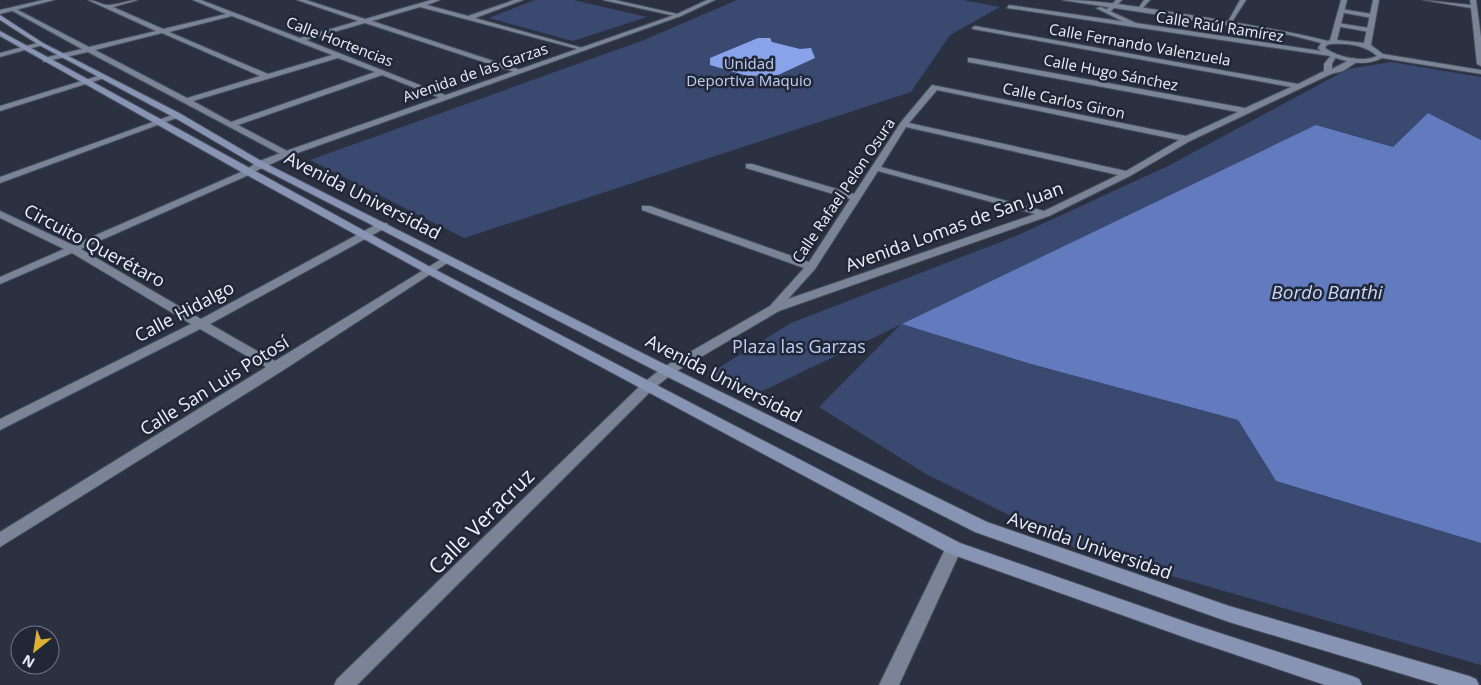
<svg xmlns="http://www.w3.org/2000/svg" width="1481" height="685" font-family="'Open Sans',sans-serif">
<rect width="100%" height="100%" fill="#2b3141"/>
<g fill="#3a496f">
<path d="M535,0H573L647,17L573,41L489,18Z"/>
<path d="M737,0H963L1000,7L950,35L911,92L464,238L310,160L644,40Z"/>
<path d="M1391,62L1481,77V140L1428,113L1393,147L1316,125L1031,364L1238,420L1276,481L1481,543V665L1078,549L926,474L819,407L900,325L752,396L707,375L791,323L1016,236L1168,166L1348,69Z"/>
</g>
<path fill="#617bbe" d="M1428,113L1481,140V543L1276,481L1238,420L1031,364L902,324L1316,125L1393,147Z"/>
<path fill="#88a3ea" d="M758,38H770L772,42L800,49L811,48L815,58L778,75L748,76L710,65V58Z"/>
<g fill="none" stroke-linecap="round" stroke-linejoin="round">
<defs>
<g id="minor">
<path d="M88,0C95,0 102,5 108,5C118,5 128,0 138,0L113,7L163,29L226,14L193,0H201L300,38L358,21L297,0H306L365,19L431,0H440L427,5L468,16L514,0H523L475,18L586,49L581,50L420,7L372,21L524,71L517,73L365,23L306,40L450,97L443,99L382,75L238,125L289,152L290,154L286,157L88,52L43,62V58L82,49L9,9L14,8L89,47L156,31ZM232,16L332,55L268,74L169,32ZM162,33L260,76L187,98L95,50ZM338,58L375,72L231,122L193,101Z"/>
<path d="M603,0H615L682,15L679,17Z"/>
<path d="M1116,0H1122L1110,12H1106V10Z"/>
<path d="M1144,0H1150L1141,10H1137Z"/>
<path d="M1240,0H1246L1230,25H1226Z"/>
<path d="M1423,0L1471,5L1470,0H1476L1481,37V66L1477,64L1471,8Z"/>
<path d="M1009,5L1134,23L1137,25L1134,27L1007,8Z"/>
<path d="M1341,9L1372,14L1375,16L1372,18L1339,12Z"/>
<path d="M1338,23L1369,28L1372,30L1369,32L1336,26L1335,25Z"/>
<path d="M975,26L1298,84L1324,71V64L1332,54L1337,55L1332,64V69L1353,58L1360,60L1343,71L1331,74L1190,141L1130,176L1049,216L779,311L672,374L652,390L357,685H334L337,679L642,384L662,368L770,306L804,268L642,210V206H650L809,262L850,199L746,168V164H752L854,194L901,122L932,85L1186,136L1238,112L968,62V58H971L1245,108L1291,87L973,29L972,28ZM937,90L1179,140L1126,171L909,123ZM906,127L1118,175L1044,211L881,167ZM878,171L1035,214L788,299L815,269Z"/>
<path d="M41,42L44,44L43,45L0,57V53Z"/>
<path d="M101,75L108,77L0,111V106Z"/>
<path d="M175,114L182,116L0,183V177Z"/>
<path d="M248,169L251,170V174L81,249L201,319L379,223H387L388,225L387,227L210,324L275,361L443,258L447,257L452,260L282,371L0,547V532L266,367L200,329L0,430V419L191,324L72,253L0,284V277L64,249L0,218V211L73,245Z"/>
<path d="M954,541L960,543L962,548L899,685H879L948,543Z"/>
</g>
<g id="tertiary">
<path d="M43,0H54L0,14V10Z"/>
<path d="M707,0H715L681,16L289,156C281,159 250,175 245,174L243,172L257,162L283,152L677,14Z"/>
<path d="M1062,0C1103,0 1144,8 1184,14C1232,22 1280,29 1328,41L1330,40L1341,0H1347L1337,40L1364,43L1373,0H1379L1371,45L1383,54L1481,70V74L1382,58C1366,67 1346,62 1330,56L1134,27L1096,8L1101,7L1136,23L1321,51L1318,48L1321,43L1290,35ZM1331,44C1347,43 1365,45 1377,56C1362,63 1338,57 1325,48L1327,45Z"/>
</g>
<g id="secondary">
<path d="M0,15L43,43L181,114L263,162L672,368L987,522L1229,606L1469,676L1476,679L1479,685H1439L1229,622L975,532L662,374L257,166L175,118L39,45L0,20Z"/>
<path d="M0,31L434,269L960,543L1192,624L1352,676L1359,679L1362,685H1325L1192,640L948,553L426,273L245,174L0,36Z"/>
</g>
</defs>
<use href="#minor" stroke="#474d5a" stroke-width="2"/>
<use href="#tertiary" stroke="#474d5a" stroke-width="2"/>
<use href="#secondary" stroke="#474d5a" stroke-width="2"/>
<use href="#minor" fill="#7b8396" fill-rule="evenodd"/>
<use href="#tertiary" fill="#7b8396" fill-rule="evenodd"/>
<use href="#secondary" fill="#8794b4" fill-rule="evenodd"/>
</g>
<g text-anchor="middle" dominant-baseline="central" stroke-width="5" stroke-linejoin="round" paint-order="stroke">
<g font-size="15" fill="#ebf0fa" stroke="#212737">
<text transform="translate(1220 26) rotate(9)">Calle Raúl Ramírez</text>
<text transform="translate(340 41) rotate(21)">Calle Hortencias</text>
<text transform="translate(1140 44) rotate(10)">Calle Fernando Valenzuela</text>
<text transform="translate(475 72) rotate(-19)">Avenida de las Garzas</text>
<text transform="translate(1111 72) rotate(11)">Calle Hugo Sánchez</text>
<text transform="translate(1064 100) rotate(12)">Calle Carlos Giron</text>
<text transform="translate(843 190) rotate(-56)">Calle Rafael Pelon Osura</text>
</g>
<g font-size="15" fill="#c0d0f5" stroke="#212737">
<text x="749" y="63">Unidad<tspan x="749" dy="17">Deportiva Maquio</tspan></text>
</g>
<g font-size="18" fill="#ebf0fa" stroke="#212737">
<text transform="translate(363 195) rotate(27)">Avenida Universidad</text>
<text transform="translate(954 226) rotate(-20)">Avenida Lomas de San Juan</text>
<text transform="translate(95 245) rotate(28)">Circuito Querétaro</text>
<text transform="translate(184 311) rotate(-28)">Calle Hidalgo</text>
<text transform="translate(724 378) rotate(27)">Avenida Universidad</text>
<text transform="translate(214 385) rotate(-32)">Calle San Luis Potosí</text>
<text transform="translate(1090 545) rotate(19)">Avenida Universidad</text>
</g>
<g font-size="18" fill="#c0d0f5" stroke="#212737">
<text x="799" y="346">Plaza las Garzas</text>
</g>
<g font-size="19" font-style="italic" fill="#c7d6fc" stroke="#212737">
<text x="1327" y="292">Bordo Banthi</text>
</g>
<g font-size="21" fill="#ebf0fa" stroke="#212737">
<text transform="translate(481 521) rotate(-45)">Calle Veracruz</text>
</g>
</g>
<g transform="translate(35 650) rotate(210)"><circle r="24" fill="#212737" stroke="#727785"/>
<path d="M0-4L9 19L0 12L-9 19Z" fill="#deb133"/>
<text y="-8" font-size="14" font-weight="bold" text-anchor="middle" fill="#ebf0fa">N</text>
</g>
</svg>
